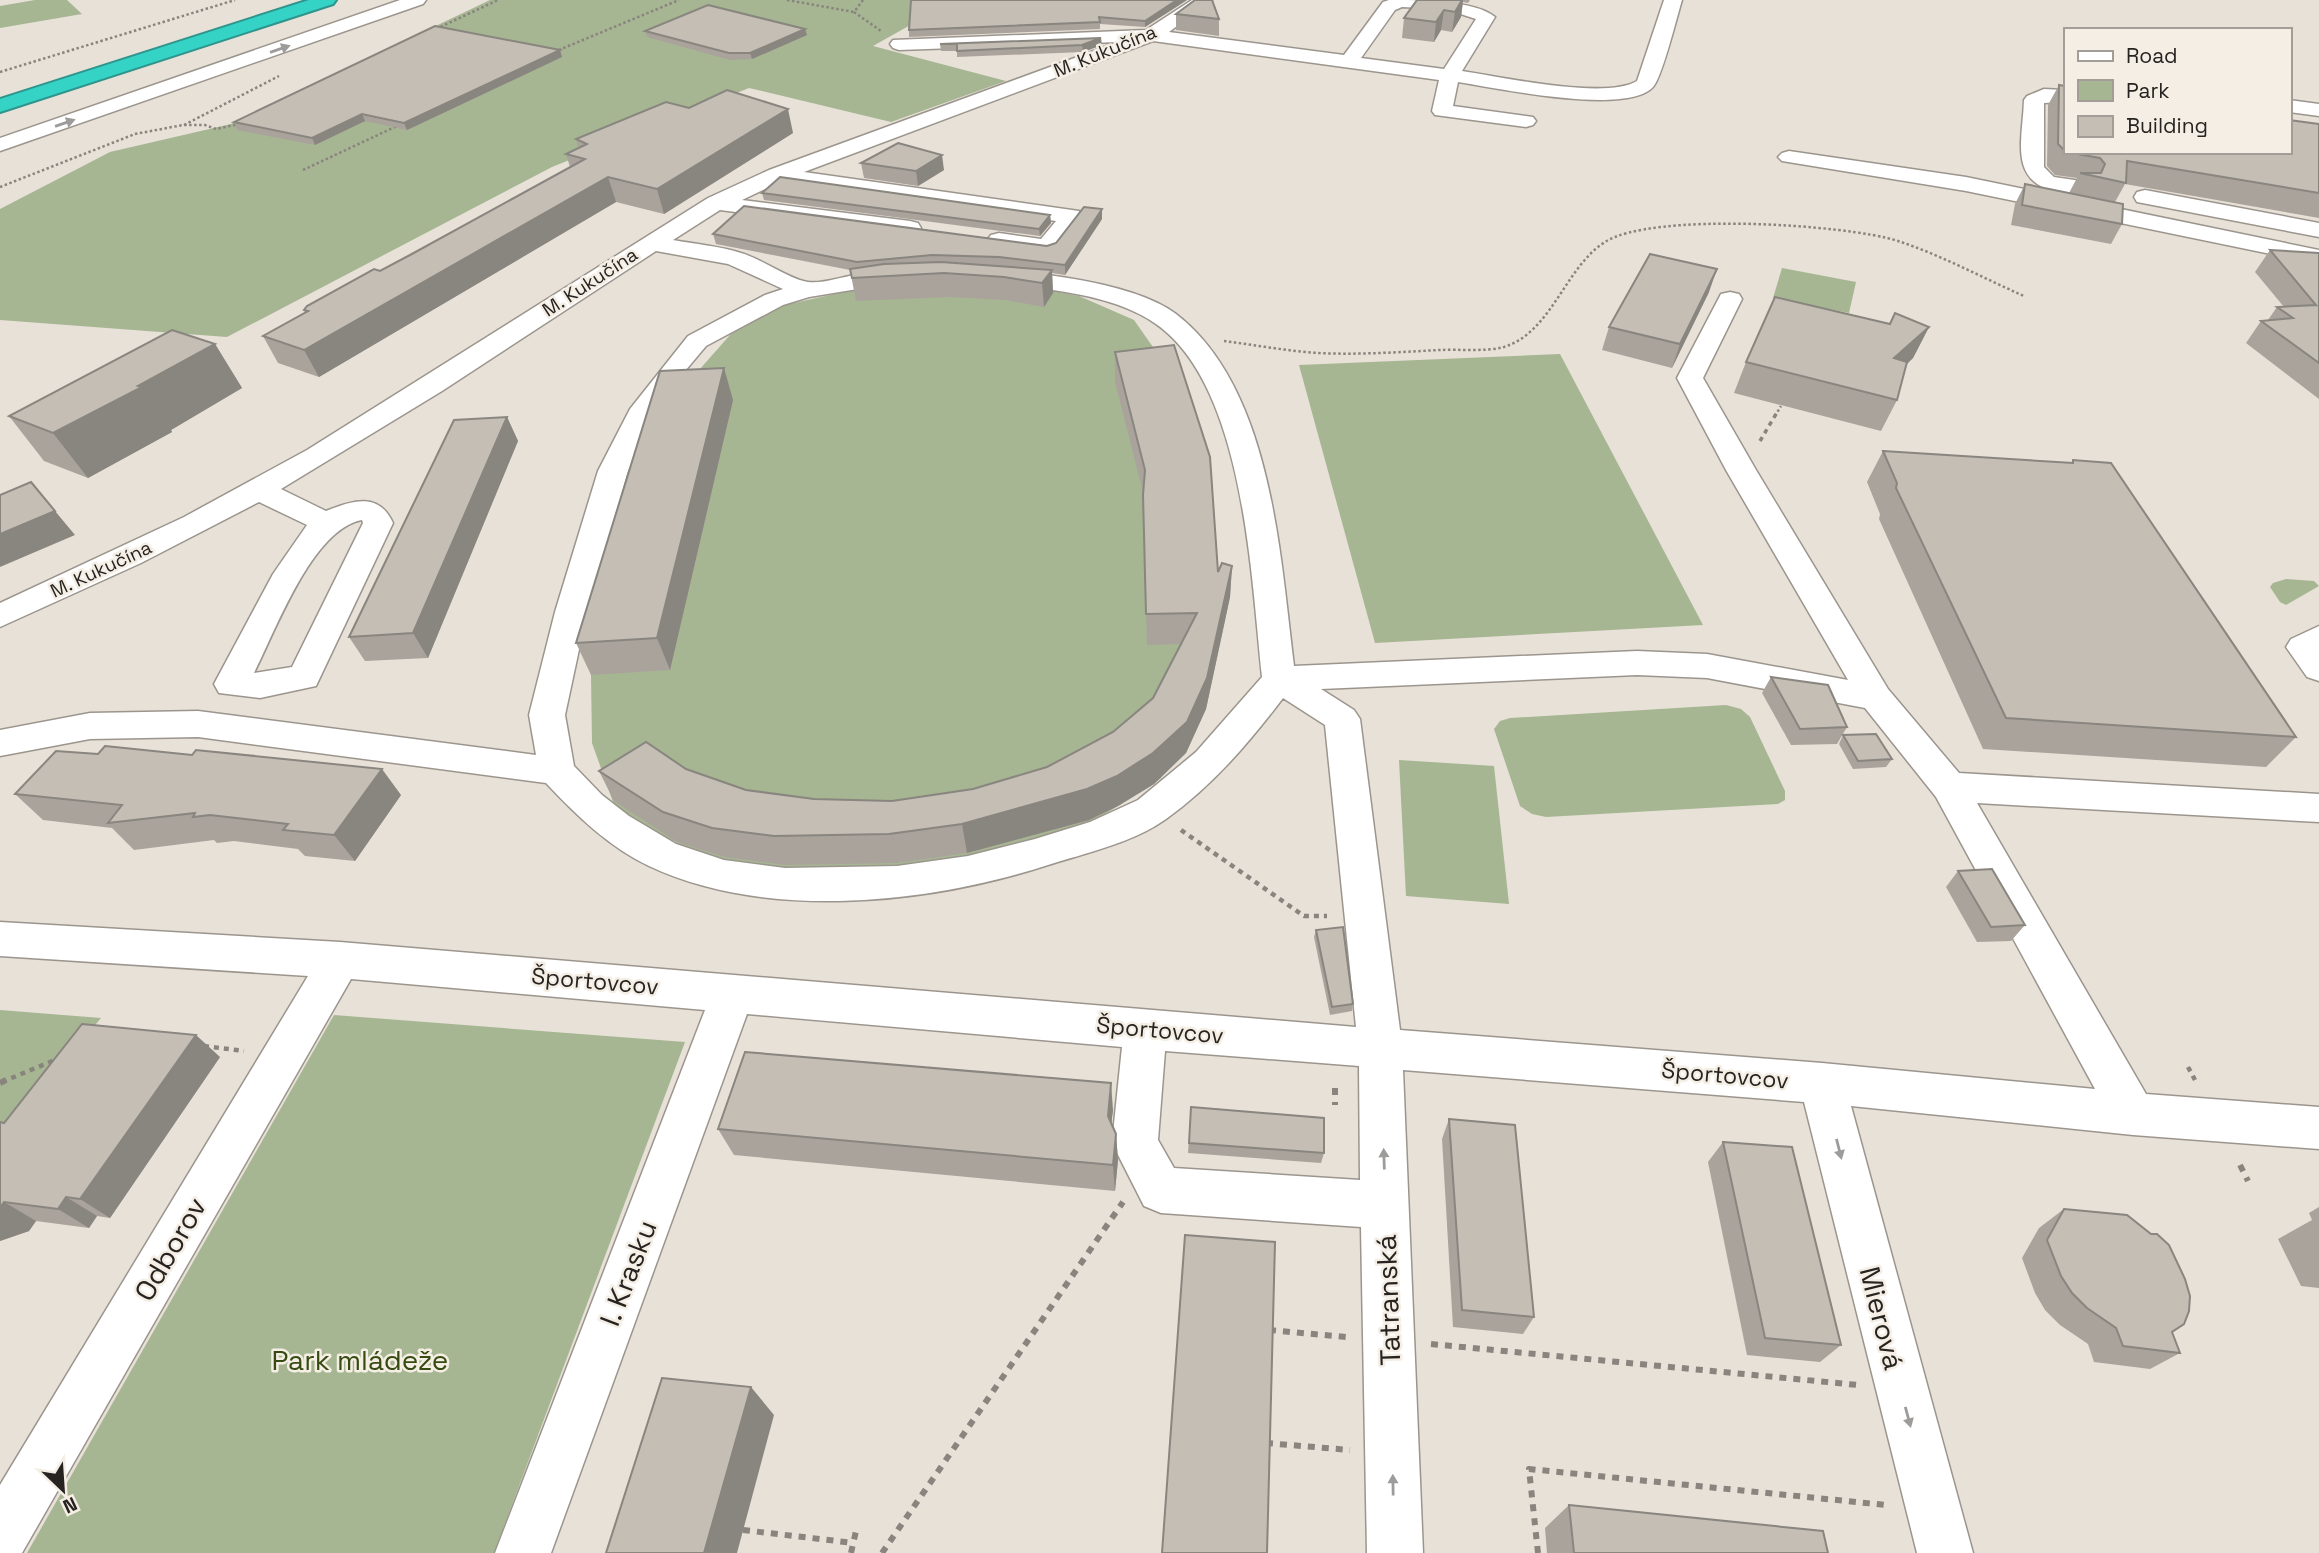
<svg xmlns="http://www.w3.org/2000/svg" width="2319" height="1553" font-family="'Space Grotesk',sans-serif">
<rect width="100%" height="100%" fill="#e8e1d8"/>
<g fill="#a6b692">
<path d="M35,0H67L82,14L0,28V6Z"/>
<path d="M490,0H955L873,46L1006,81L891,122L749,88L552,167L227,337L0,320V209L110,152L231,124Z"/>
<path d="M1782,268L1856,282L1849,313L1773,298Z"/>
<path d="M866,287L1041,288L1079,296L1134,320L1174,377L1190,743L1160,779L1096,820L1003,853L858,874L765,868L705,856L632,821L613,802L592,743L591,675L670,403L737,327L785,305Z"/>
<path d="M1560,354L1703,625L1375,643L1299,365Z"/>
<path d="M2286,579L2314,581L2319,586L2286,605L2280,602L2270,587L2273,583Z"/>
<path d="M1726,705L1741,709L1750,717L1785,791V800L1778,804L1546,817L1532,814L1520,806L1494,729L1500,721L1510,718Z"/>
<path d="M1399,760L1494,766L1509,904L1406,896Z"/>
<path d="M0,1010L101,1018L12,1125L0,1128Z"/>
<path d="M334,1015L685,1042L494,1553H27Z"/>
</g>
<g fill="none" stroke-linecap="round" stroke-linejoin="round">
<defs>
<g id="minor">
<path d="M400,0H426L423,4L0,151V138Z"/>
<path d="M1192,0H1212L1169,32L1344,55L1383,2L1389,0C1418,0 1475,0 1495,17L1462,71C1503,77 1605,100 1637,81L1664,0H1682C1677,16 1662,78 1653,87C1627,116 1497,88 1458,82L1453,106L1533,117L1536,121L1533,125L1526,127L1435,115L1432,111L1439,80L1153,41L804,172L1079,211L1082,216L1079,221C1072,230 1063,247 1054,252C1044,257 1002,248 991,245L987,240L991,235L999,233L1041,239L1056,221L780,182L742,200L910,221L918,223L921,228L918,233L910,235L720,210L673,240C695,244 719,246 741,253C760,258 791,280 808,282C822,284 841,277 855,275C885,270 915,267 945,268C1004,268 1129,278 1176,314C1272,388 1280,555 1294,666L1637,651L1707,654L1848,680L1726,470L1677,378L1721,294L1730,292L1739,294L1742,299L1703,378L1756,470L1888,689L1959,773L2319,794V822L1977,803L2146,1094L2319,1107V1149L2133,1135L1851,1106L1973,1553H1917L1804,1102L1403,1070L1423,1553H1367L1361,1227L1161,1213L1144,1206L1112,1143L1122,1047L747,1014L551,1553H495L705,1010L351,979L22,1553H0V1485L308,976L0,956V922L340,942L1356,1027L1325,725L1283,698C1249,743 1212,786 1166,819C1132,843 1086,853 1048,865C928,904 766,921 649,866C609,847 576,815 546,783L198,737L90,739L0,756V730L90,713L198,711L536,755L529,715L555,612L598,471L630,409L688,336L765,295L783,289L728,264L656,251L442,391L281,489L326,511C353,500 379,492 393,523L316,686L260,698L219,693L214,684L273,574L307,525L259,502L141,563L0,627V603L184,517L307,450L708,198L769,170L1118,42L899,50L893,48L890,44L893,40L1146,30ZM1402,7L1445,9L1476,19L1444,69L1361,58L1395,10ZM944,282C1007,285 1104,287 1156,324C1245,386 1251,578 1262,677L1196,752L1138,800L1090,822L1035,839L968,856L897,866L785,868L724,860L676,844L629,816L602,795L574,766L565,715L587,612L628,471L657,410L685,371L706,346L783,305L809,297L888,284ZM362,520L363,523L292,667L254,673C275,632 312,529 362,520ZM1637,675L1707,678L1865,708L1936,797L2095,1089L1822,1063L1400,1030L1360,719L1354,710L1321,689ZM1165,1051L1359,1066L1360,1180L1174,1168L1158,1140Z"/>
<path d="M2044,89L2065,90V102L2044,103V167L2054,177L2088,182L2091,187L2088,192C2077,194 2066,193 2055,191C2008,181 2023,137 2024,100L2027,96Z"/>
<path d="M2289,100L2319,104V116L2289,112Z"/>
<path d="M1789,151L1966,177L2319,250V264L1966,191L1782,161L1778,157L1782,153Z"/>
<path d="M2145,190L2319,223V237L2137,202L2134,197L2137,192Z"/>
<path d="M2319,626V681L2307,677L2286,647L2291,639Z"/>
</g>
<path id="highway" d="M309,0H336L333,4L0,112V99Z"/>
</defs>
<use href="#minor" stroke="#9b958d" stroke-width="3"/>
<use href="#highway" stroke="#2f958c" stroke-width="4"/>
<g stroke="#89847e" stroke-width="2.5" stroke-dasharray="2.5 2.5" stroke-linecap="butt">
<path d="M787,0L854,12"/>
<path d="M863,0L854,12L881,31"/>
<path d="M436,29L498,0"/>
<path d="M554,52L679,0"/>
<path d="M0,72L235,0"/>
<path d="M184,125L279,76"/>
<path d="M303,170L397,126"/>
<path d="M0,187L135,134L183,125H205L216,129L239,124"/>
<path d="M1224,341C1255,345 1287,351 1318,353C1359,355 1400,352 1440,350C1459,349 1485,352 1504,347C1552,332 1565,267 1605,242C1651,212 1845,224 1898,241C1941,255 1983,278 2024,296"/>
<path d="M1775,416L1781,406"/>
</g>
<path stroke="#89847e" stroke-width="3.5" stroke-dasharray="4.5 4.5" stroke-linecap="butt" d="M1760,441L1776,414"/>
<g stroke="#89847e" stroke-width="4.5" stroke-dasharray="5 5" stroke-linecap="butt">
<path d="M1181,830L1304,916H1327"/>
<path d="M204,1046L244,1051"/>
<path d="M2188,1067L2195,1080"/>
<path d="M2,1082L57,1059"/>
</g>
<g stroke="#89847e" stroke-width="6" stroke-dasharray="7 7" stroke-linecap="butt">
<path d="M0,1083L6,1080"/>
<path d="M1335,1088V1105"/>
<path d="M2240,1165L2248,1181"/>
<path d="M1269,1330L1346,1337"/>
<path d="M1431,1344L1858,1385"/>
<path d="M1266,1443L1350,1450"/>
<path d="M743,1530L854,1543"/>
<path d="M851,1553L856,1531"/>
<path d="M882,1553L1123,1202"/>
<path d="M1538,1553L1529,1469L1886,1505"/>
</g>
<use href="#minor" fill="#fff" fill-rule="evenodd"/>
<use href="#highway" fill="#34d3c6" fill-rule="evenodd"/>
</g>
<g fill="#a9a39c">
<path d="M911,0H1187L1145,27L1100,24V29L909,37V30Z"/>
<path d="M1417,0H1470L1468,3L1463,2L1461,17L1452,32L1441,30L1434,42L1402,38L1404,18Z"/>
<path d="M1176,14L1219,19V36L1176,30Z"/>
<path d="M645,31L807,35L752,59L730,60L647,37Z"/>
<path d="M940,44L1102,45L1083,52L957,57V51H941Z"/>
<path d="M560,50L562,57L407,130L365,121L315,145L237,130L234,122Z"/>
<path d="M2059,85L2065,86V152H2289L2319,124V218L2125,184L2115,202L2122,224L2111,244L2011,225L2015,204L2025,184L2069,193L2077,178L2055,175L2047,166L2048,105Z"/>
<path d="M793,133L664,214L616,202L319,377L278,363L263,336L305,313L304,310L410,255L570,167L566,154L578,148L576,139Z"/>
<path d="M861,163L944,170L918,186L864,178Z"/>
<path d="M762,193L1050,215L1051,223L1040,236L764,200Z"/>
<path d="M1102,219L1065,275L1052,273L1053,293L1044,307L1006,300L947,297L856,301L850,270L716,244L713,234L1047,246L1056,243Z"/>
<path d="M2270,250L2319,253V399L2246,343L2261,321L2268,320L2277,307H2284L2255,272Z"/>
<path d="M1709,292L1672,368L1602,350L1609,327Z"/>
<path d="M1890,324L1929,327L1913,358L1906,365L1897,400L1881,431L1734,393L1746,362Z"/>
<path d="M215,344L242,388L171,430L172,432L88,478L44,461L9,416Z"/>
<path d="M1115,352L1218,572L1232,566L1230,597L1206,709L1186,753L1154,784L1118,806L1089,820L967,853L897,863L785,865L725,857L677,842L614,801L599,771L686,769L746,790L814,799L892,801L973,789L1047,767L1113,732L1153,698L1181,644L1147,645L1143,492L1115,382Z"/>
<path d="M733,400L670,670L591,675L576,643Z"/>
<path d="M507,417L518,441L428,658L365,661L349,637Z"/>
<path d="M1883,451L2071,463L2073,460L2296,737L2266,767L1983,749L1879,519L1880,514L1867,482Z"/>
<path d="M1771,677L1847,727L1837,744L1791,745L1762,693Z"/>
<path d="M1843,735L1892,759L1886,767L1853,769L1839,744Z"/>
<path d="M15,794L401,795L355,861L305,856L298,849L234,841L217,843L214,840L134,850L112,828L43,820Z"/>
<path d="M1958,871L2025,925L2011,941L1977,942L1946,887Z"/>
<path d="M1316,930L1353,1004L1352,1011L1330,1015L1314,937Z"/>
<path d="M220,1057L110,1218L97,1216L89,1228L36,1221L29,1231L0,1241L4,1123Z"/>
<path d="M1191,1107L1324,1153L1321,1163L1188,1153Z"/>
<path d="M1113,1110L1111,1124L1116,1134L1118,1160L1115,1191L734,1155L718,1129Z"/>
<path d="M1449,1119L1534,1317L1523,1334L1453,1327L1442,1139Z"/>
<path d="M1723,1142L1841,1345L1820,1362L1747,1355L1708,1162Z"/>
<path d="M2319,1207V1288L2301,1286L2278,1239L2312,1220L2309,1213Z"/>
<path d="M2064,1209L2172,1332L2180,1353L2150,1369L2094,1362L2088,1344L2060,1325L2045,1310L2035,1293L2022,1258L2039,1228Z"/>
<path d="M1569,1505L1828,1553H1547L1545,1528Z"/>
</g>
<g fill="#89857f">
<path d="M1177,0H1187L1145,27V21Z"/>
<path d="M1462,0H1463L1461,17L1452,32L1455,12Z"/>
<path d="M1444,10L1441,30L1434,42L1436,22Z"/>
<path d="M805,29L807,35L752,59L750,53Z"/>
<path d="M1101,38L1102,45L1083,52L1082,45Z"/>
<path d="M560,50L562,57L407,130L404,123Z"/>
<path d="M788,109L793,133L664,214L657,189Z"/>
<path d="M362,114L365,121L315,145L312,138Z"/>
<path d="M942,155L944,170L918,186L916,171Z"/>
<path d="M608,177L616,202L319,377L304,350Z"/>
<path d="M1102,209V219L1065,275V265Z"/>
<path d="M1050,215L1051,223L1040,236L1039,229Z"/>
<path d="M1717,269L1709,292L1672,368L1680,344Z"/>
<path d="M1052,270L1053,293L1044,307L1042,283Z"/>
<path d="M1929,327L1913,358L1879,390L1894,358Z"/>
<path d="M215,344L242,388L171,430L172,432L88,478L53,433Z"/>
<path d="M724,368L733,400L670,670L657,638Z"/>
<path d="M507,417L518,441L428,658L413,633Z"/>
<path d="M55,511L75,535L0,567V534Z"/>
<path d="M1232,566L1230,597L1206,709L1186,753L1154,784L1118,806L1089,820L967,853L962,824L1117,776Z"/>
<path d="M382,769L401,795L355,861L334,835Z"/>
<path d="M196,1035L220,1057L110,1218L80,1199Z"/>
<path d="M1111,1083L1113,1110L1109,1143L1108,1116Z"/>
<path d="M1116,1134L1118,1160L1115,1191L1113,1165Z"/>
<path d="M66,1197L97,1216L89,1228L58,1209Z"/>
<path d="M4,1202L36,1221L29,1231L0,1241V1208Z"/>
<path d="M751,1387L774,1415L737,1553H704Z"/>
</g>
<g fill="#c4beb5" stroke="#89857f" stroke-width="2">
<path d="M911,0H1177L1145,21L1099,17L1100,22L909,30Z"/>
<path d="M1195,0H1212L1219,19L1176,14Z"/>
<path d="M1417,0H1462L1455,12L1444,10L1436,22L1404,18Z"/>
<path d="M708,5L805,29L750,53H729L645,31Z"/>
<path d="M435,26L560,50L404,123L362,114L312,138L234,122Z"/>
<path d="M1101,38L1082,45L957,51V44H940Z"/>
<path d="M2059,85L2065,86V151L2058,144Z"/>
<path d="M727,90L788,109L657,189L608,177L304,350L263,336L308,311L304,310L307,306L374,269L380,271L410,255L585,159L566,154L587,144L576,139L666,102L689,108Z"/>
<path d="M2289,120L2319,124V193L2127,161L2126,183L2080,173H2101L2105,164L2100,158L2066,152H2289Z"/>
<path d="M898,143L942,155L916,171L861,163Z"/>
<path d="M780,177L1050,215L1039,229L762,193Z"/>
<path d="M2025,184L2123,204L2122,224L2022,205Z"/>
<path d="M744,206L1047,246L1056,243L1084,207L1102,209L1065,265L999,257L932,255L857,262L713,234Z"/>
<path d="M2270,250L2319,253V363L2261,321L2293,318L2277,307L2316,305Z"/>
<path d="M1650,254L1717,269L1680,344L1609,327Z"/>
<path d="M941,262L1052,270L1042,283L1004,277L944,273L852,278L850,269L884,264Z"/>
<path d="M1775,297L1890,324L1895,313L1929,327L1894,358L1907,362L1897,400L1746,362Z"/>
<path d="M172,330L215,344L138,386L142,387L53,433L9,416Z"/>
<path d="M1174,345L1210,457L1218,572L1222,563L1232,566L1207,678L1187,722L1153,753L1117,776L1087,789L962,824L889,834L774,836L712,828L663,812L599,771L646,742L686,769L746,790L814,799L892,801L973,789L1047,767L1113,732L1153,698L1197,613L1146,614L1143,495L1145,470L1115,352Z"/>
<path d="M724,368L657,638L576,643L660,371Z"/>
<path d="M507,417L413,633L349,637L454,420Z"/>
<path d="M1883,451L2073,463V460L2111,463L2296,737L2006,718L1896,488L1897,483Z"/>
<path d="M31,482L55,511L0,534V495Z"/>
<path d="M1771,677L1828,685L1847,727L1800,729Z"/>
<path d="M1876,734L1892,759L1858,761L1843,735Z"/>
<path d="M105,746L192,755L196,750L382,769L334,835L283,830L288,824L210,815L193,817L195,813L108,823L122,805L15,794L56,751L98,754Z"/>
<path d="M1992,869L2025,925L1991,927L1958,871Z"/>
<path d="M1343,927L1353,1004L1332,1007L1316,930Z"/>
<path d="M82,1024L196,1035L80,1199L66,1197L58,1209L4,1202L0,1208V1122L4,1123Z"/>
<path d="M745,1052L1111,1083L1108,1116L1116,1134L1113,1165L718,1129Z"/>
<path d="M1191,1107L1324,1118V1153L1189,1143Z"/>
<path d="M1449,1119L1515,1125L1534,1317L1462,1310Z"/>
<path d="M1723,1142L1792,1147L1841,1345L1765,1338Z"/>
<path d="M2064,1209L2127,1215L2151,1234H2157L2169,1245L2185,1279L2190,1296L2189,1311L2184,1324L2172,1332L2180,1353L2123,1346L2116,1328L2087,1308L2072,1293L2061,1276L2047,1240Z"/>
<path d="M1185,1235L1275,1242L1267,1553H1162Z"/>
<path d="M662,1378L751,1387L704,1553H606Z"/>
<path d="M1569,1505L1823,1531L1828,1553H1574Z"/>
</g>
<defs><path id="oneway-solid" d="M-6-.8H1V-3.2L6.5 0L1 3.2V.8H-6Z" transform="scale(1.75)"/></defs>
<g fill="#9d9c9b">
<use href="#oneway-solid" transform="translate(280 49) rotate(-19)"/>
<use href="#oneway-solid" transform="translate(65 123) rotate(-19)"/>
<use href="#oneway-solid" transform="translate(1839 1149) rotate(76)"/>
<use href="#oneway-solid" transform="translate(1384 1159) rotate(-92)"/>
<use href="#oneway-solid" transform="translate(1908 1417) rotate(75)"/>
<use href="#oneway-solid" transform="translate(1393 1485) rotate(-91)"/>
</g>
<g text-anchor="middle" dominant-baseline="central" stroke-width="5" stroke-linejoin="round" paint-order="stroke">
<g font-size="19" fill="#262320" stroke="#f5eee5">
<text transform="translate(1105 51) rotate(-22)">M. Kukučína</text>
<text transform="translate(590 282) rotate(-33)">M. Kukučína</text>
<text transform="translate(101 569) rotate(-25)">M. Kukučína</text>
</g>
<g font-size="23" fill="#262320" stroke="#f5eee5">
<text transform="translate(595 981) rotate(5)">Športovcov</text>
<text transform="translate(1160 1030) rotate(5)">Športovcov</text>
<text transform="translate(1725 1075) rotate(5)">Športovcov</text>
</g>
<g font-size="28" fill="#262320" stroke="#f5eee5">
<text transform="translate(170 1249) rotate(-60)">Odborov</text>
<text transform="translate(628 1273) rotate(-69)">I. Krasku</text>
<text transform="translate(1388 1300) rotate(-92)">Tatranská</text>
<text transform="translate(1882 1318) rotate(76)">Mierová</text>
</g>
<g font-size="28" fill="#364b11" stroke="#f5eee5">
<text x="360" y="1360">Park mládeže</text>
</g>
</g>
<rect x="2064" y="28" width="228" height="126" fill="#f5eee5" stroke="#a29d96" stroke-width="2"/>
<rect x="2078" y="51" width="35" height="10" fill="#ffffff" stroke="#a29d96" stroke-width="2"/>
<text x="2126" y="63" font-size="21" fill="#262320">Road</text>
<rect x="2078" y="80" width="35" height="21" fill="#a6b692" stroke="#a29d96" stroke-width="2"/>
<text x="2126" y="98" font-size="21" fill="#262320">Park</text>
<rect x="2078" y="116" width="35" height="21" fill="#c4beb5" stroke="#a29d96" stroke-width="2"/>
<text x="2126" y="133" font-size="21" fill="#262320">Building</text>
<g transform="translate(63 1490) rotate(155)" stroke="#f5eee5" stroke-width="5" paint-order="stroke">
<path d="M0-5L12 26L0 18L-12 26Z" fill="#262320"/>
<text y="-10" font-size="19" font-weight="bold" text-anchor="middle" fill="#262320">N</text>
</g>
</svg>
